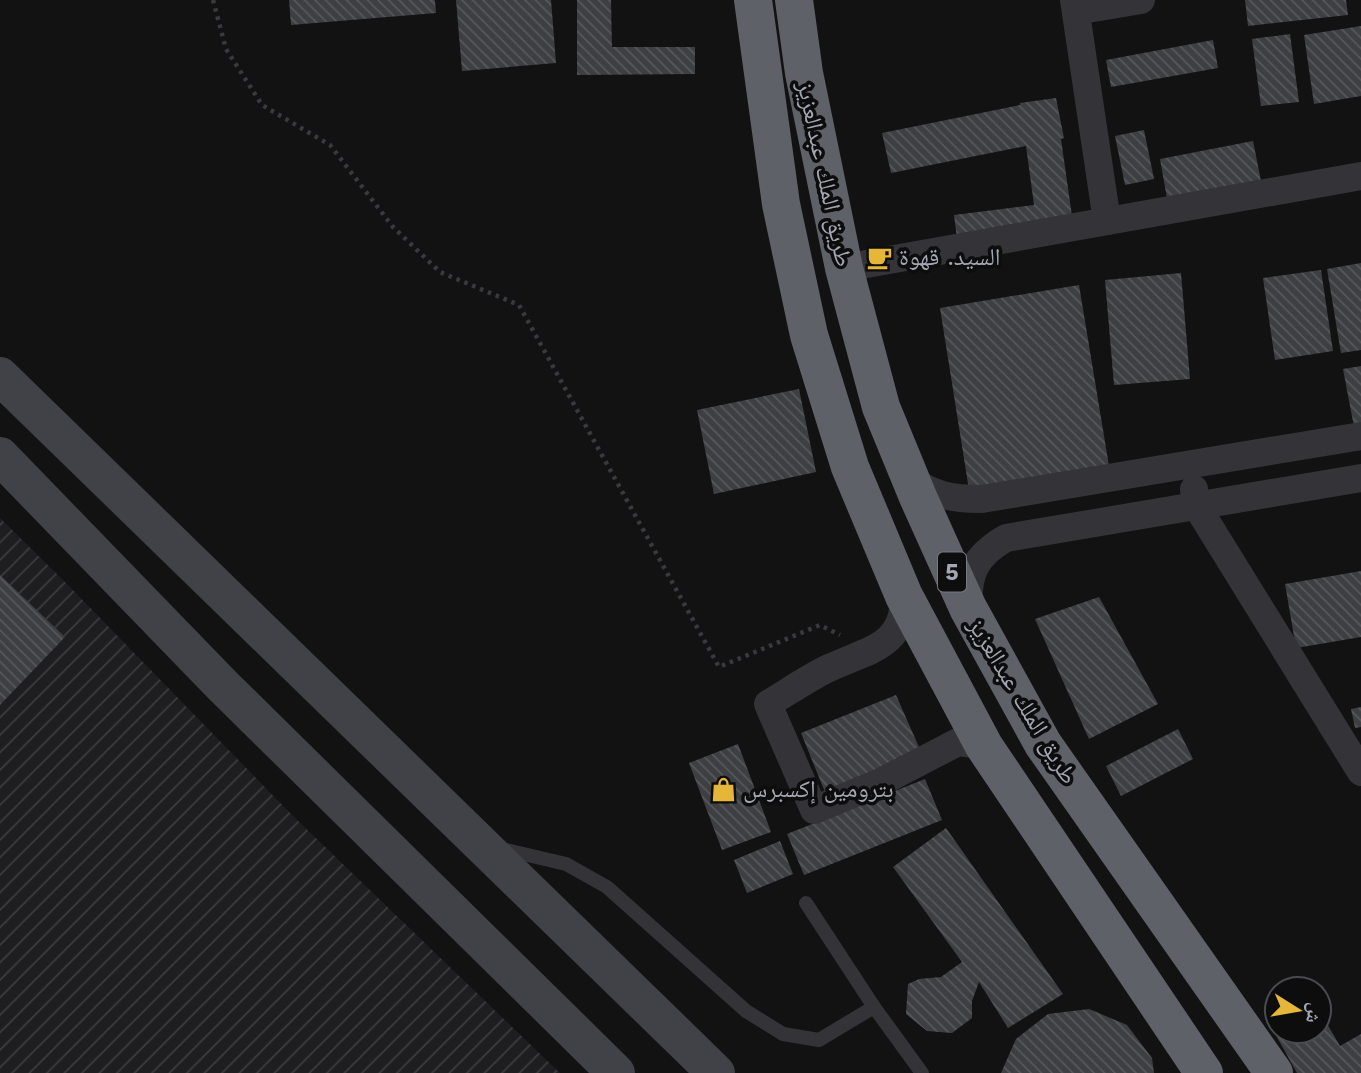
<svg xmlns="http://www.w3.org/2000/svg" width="1361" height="1073" font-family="'Work Sans','Noto Naskh Arabic',sans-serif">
<defs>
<pattern id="industrial-furrows" width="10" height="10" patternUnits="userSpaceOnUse" patternTransform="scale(1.75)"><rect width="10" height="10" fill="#1e1e20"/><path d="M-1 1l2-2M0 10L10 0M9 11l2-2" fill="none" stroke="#3c3c3e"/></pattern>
<pattern id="building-back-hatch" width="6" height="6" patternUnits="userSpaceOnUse" patternTransform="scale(1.75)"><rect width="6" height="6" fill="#3e3f43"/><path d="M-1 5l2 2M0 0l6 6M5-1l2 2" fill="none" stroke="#57585c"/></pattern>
</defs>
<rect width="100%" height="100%" fill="#121213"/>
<path fill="url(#industrial-furrows)" d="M0,518L67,584L295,818L560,1073H0Z"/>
<g fill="url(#building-back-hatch)">
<path d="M289,0H435L436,13L291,25Z"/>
<path d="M456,0H551L556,63L462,71Z"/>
<path d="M577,0H611L612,47H695V74L577,75Z"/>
<path d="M1245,0H1346L1348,15L1248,26Z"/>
<path d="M1361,26V96L1314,104L1304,35Z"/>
<path d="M1290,34L1299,102L1261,106L1252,39Z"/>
<path d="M1213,40L1218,68L1111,87L1106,60Z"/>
<path d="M1056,98L1064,138L1061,139L1073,223L957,239L954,215L1034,205L1026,146L891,173L882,133L1020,105V103Z"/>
<path d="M1144,130L1154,179L1125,185L1115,136Z"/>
<path d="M1253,141L1262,186L1168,204L1160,159Z"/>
<path d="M1361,263V350L1341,353L1327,269Z"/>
<path d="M1321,270L1333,351L1275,360L1263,278Z"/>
<path d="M1181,273L1190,379L1114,385L1105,280Z"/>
<path d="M1079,285L1109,466L969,490L940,308Z"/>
<path d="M1361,366V431L1355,432L1343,369Z"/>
<path d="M799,389L816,472L714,494L697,410Z"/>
<path d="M1361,571V637L1296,648L1285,584Z"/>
<path d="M0,575L65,637L0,705Z"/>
<path d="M1099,597L1158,704L1089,739L1035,619Z"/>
<path d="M896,695L922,754L825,792L801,733Z"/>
<path d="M1361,707V727L1355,728L1351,709Z"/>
<path d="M1178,729L1193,759L1121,796L1106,766Z"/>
<path d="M738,744L771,832L722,850L689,763Z"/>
<path d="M925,779L942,820L804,875L787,834Z"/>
<path d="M946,828L1063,994L1008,1028L979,982L972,1001V1018L952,1033L927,1031L906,1014L908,984L919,979L941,977L962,962L893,867Z"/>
<path d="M780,841L793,874L747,893L734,860Z"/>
<path d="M1089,1009L1127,1025L1152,1058L1154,1073H1001L1016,1039L1048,1014Z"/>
<path d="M1319,1010L1340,1046L1361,1034V1073H1297L1273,1030L1277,1027V1031H1319Z"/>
</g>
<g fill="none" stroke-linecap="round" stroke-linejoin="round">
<path stroke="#393a3f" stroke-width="4.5" stroke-dasharray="3.5 5" stroke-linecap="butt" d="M213,0L226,49L262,105L330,145L393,227L440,272L519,305L719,667L820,625L840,635"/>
<g stroke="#333338" stroke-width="14">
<path d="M498,848L566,864L607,887L746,1011L783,1034L819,1040L874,1007"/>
<path d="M806,903L874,1007L922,1073"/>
</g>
<g stroke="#333338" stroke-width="28">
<path d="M1074,0L1107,221"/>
<path d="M1076,11L1141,0"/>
<path d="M844,268L1361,176"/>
<path d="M909,478C933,496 953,499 982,499L1361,436"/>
<path d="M1194,489L1196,505L1361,772"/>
<path d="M904,596C905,647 867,650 829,668C808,678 788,692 768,704L814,810L881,782L958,742L984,746"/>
<path d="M968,608C968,572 975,556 1006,538L1361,478"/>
</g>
<g stroke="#414247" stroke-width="38">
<path d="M0,376L716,1073"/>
<path d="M0,456L222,685L616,1073"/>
</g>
<g stroke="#5f6168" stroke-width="38">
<path d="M753,0L781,204L809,335L850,467L904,596L984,746L1204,1073"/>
<path d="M794,0L804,73L844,268L881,407L918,497L968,608L1043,744L1274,1073"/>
</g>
</g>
<defs>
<symbol id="cafe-bare" viewBox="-9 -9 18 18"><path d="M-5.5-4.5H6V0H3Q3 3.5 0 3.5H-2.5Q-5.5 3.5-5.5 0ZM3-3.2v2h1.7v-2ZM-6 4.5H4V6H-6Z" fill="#e5b637" stroke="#0d0d0e" stroke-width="2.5" paint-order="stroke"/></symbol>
<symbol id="shop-bare" viewBox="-9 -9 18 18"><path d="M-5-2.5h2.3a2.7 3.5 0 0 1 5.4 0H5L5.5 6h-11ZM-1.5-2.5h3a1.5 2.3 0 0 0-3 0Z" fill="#e5b637" stroke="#0d0d0e" stroke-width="2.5" paint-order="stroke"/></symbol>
</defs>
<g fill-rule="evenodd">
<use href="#cafe-bare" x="862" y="240" width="35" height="35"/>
<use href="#shop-bare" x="706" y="772" width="35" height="35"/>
</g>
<g text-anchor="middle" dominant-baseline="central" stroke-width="7" stroke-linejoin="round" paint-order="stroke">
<rect fill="#0d0d0e" stroke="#777982" stroke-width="2" x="938" y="552.5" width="28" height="39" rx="5"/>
<g font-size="23" font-weight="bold" fill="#a4a7b3">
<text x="952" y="572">5</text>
</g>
<g font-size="24" fill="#a4a7b3" stroke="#0d0d0e">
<text transform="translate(825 174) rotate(78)">طريق الملك عبدالعزيز</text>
<text transform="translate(1023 701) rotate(59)">طريق الملك عبدالعزيز</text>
</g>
<g font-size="24" fill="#a4a7b3" stroke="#0d0d0e" text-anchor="start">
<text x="899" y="257">السيد. قهوة</text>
<text x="743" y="789">بترومين إكسبرس</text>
</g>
</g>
<g transform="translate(1298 1010) rotate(101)"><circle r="33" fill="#0d0d0e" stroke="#494b50" stroke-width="2"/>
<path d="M0-5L12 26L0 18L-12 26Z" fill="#e5b637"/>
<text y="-10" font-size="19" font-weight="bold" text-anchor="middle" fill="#a4a7b3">ش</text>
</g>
</svg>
